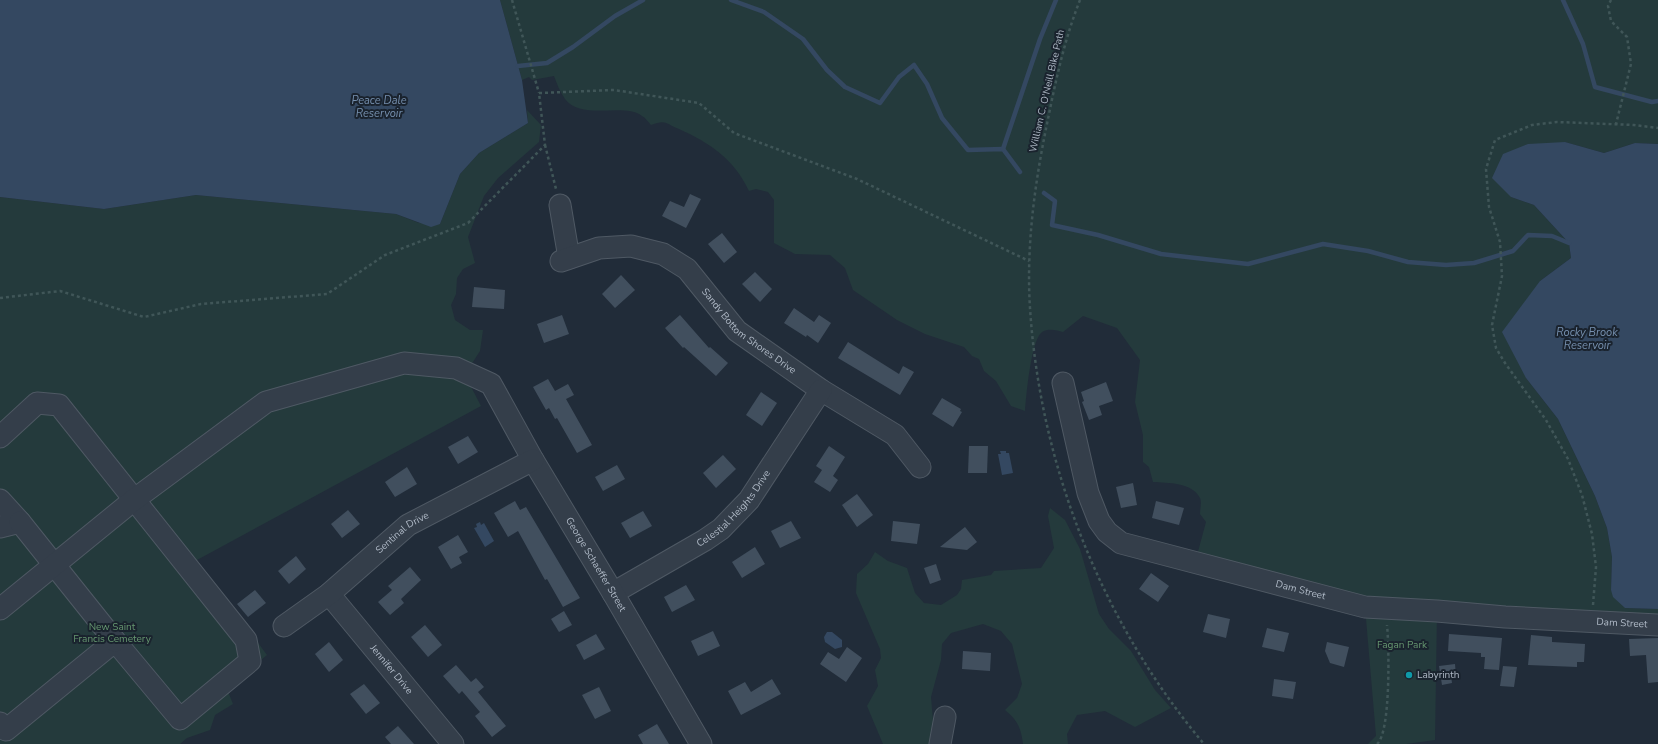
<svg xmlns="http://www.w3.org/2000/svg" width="1658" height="744" font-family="'Nunito Sans',sans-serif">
<rect width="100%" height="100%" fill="#212c39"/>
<g fill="#243a3c">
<path d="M500,0H1658V144L1635,143L1604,153L1565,142L1511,197L1534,205L1569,243L1571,258L1540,281L1526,378L1558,419L1595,496L1607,528L1612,557L1611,590L1625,608L1658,609V619L1437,611L1435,740L1406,744H1368L1376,736L1365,607L1196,559L1206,522L1200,514C1200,509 1202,502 1200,498C1192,482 1168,483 1153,482L1149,467L1143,462V435L1135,402L1140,360L1117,328L1083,316L1063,332C1057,330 1048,328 1042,332C1031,340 1026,397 1025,411L1011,406L996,381L984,371L979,359L972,356L964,347L925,334L897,320L853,290L845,268L830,255L795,254L774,243V200L768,192L756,189L749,191C734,159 710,143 679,129C666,124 666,119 651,125C648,122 646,118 642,116C625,102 581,121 565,99C560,92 557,84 554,76L532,80L529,77L522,80Z"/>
<path d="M527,110L541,125L539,142L498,178L484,196L468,237L475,263L463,269L457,278L456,294L451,305L455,320L470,330H483L480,351L471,365L468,381L481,406L197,560L267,655L227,689L233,704L215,715L210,730L187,738L180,744H0V197L104,209L196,195L396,214L419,223L440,224L460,174L479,153L528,123Z"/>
<path d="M1050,508L1065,520L1080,549L1099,614L1109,629L1131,651L1155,690L1171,708L1135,727L1105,711L1077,715L1067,734L1068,744H1023C1021,727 1017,720 1005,710L1017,698L1022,684L1012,644L1001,631L983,624L951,633L942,644L941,660L931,697L935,744H883L867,706L878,686L875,670L881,658L880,649L856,593L857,574L868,564L875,552L888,561L907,568L915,593L924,603L941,605L957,595L961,589L962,580L991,575L994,571L1041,568L1054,548L1048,516Z"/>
</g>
<g fill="#344861">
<path d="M0,0H500L522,80L528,123L479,153L460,174L440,224L431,227L396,214L196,195L104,209L0,197Z"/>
<path d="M1565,142L1604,153L1635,143L1658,144V609L1625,608L1613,597L1611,590L1612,557L1607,528L1595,496L1558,419L1526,378L1502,332L1540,281L1571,258L1569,243L1534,205L1511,197L1492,178L1503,154L1528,144Z"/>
<path d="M1000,451H1006V453H1009L1013,473L1002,475L998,454H1001Z"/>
<path d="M480,522L481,525L484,523L494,541L485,547L474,528L477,527L476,524Z"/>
<path d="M827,632H832L842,640V647L835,649L825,642L824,637Z"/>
</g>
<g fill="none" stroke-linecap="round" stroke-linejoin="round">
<g stroke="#344861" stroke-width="4.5">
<path d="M731,0L764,12L803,39L827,70L845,87L880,103L899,77L914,65L927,84L942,118L968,150L1003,149L1020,172"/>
<path d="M1563,0L1583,44L1595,87L1652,102L1658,101"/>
<path d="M518,66L547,63L573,47L615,16L643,0"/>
<path d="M1003,149L1040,39L1056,0"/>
<path d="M1044,193L1055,201L1052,225L1098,235L1161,254L1248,264L1323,244L1368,251L1408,262L1446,265L1474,263L1513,251L1528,235L1552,236L1569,243"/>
</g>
</g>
<g fill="#414f5e">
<path d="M690,194L701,199L686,228L662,216L670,201L684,207Z"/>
<path d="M722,233L737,252L724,263L708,244Z"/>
<path d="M755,272L772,289L760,302L742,284Z"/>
<path d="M621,275L635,290L615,308L602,294Z"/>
<path d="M474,287L505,290L504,309L472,307Z"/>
<path d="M794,308L814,322L819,315L831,323L818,343L807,335L806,337L784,323Z"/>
<path d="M562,315L569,334L544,343L537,324Z"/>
<path d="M680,315L709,348L710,347L728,363L716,376L684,347L683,348L665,328Z"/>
<path d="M848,342L899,374L903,366L914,372L900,395L838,358Z"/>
<path d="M548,379L555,391L568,384L574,395L566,399L592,445L577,453L557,418L555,419L549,408L546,410L533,387Z"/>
<path d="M1106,382L1113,401L1099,406L1102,415L1089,420L1082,402L1084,401L1081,392Z"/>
<path d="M761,392L777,403L762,426L746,415Z"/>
<path d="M942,398L961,409L960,411L962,412L953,427L932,414Z"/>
<path d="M468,436L478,452L458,464L448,447Z"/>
<path d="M829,446L845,457L833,476L838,480L830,492L814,482L822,470L816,466Z"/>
<path d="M969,446H988L987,473H968Z"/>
<path d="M723,455L736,469L716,488L703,473Z"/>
<path d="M617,465L625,479L603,491L595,477Z"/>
<path d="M407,467L417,484L395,497L385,482Z"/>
<path d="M1133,483L1137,505L1121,508L1116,487Z"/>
<path d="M857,494L873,515L857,527L842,505Z"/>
<path d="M515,501L520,510L526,507L580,598L563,607L547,579L545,580L518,531L508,537L494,513Z"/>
<path d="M1156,501L1184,508L1179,525L1152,518Z"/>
<path d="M348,510L360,524L342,538L331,524Z"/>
<path d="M643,511L652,526L630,538L621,523Z"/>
<path d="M791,521L801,538L780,548L771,531Z"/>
<path d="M893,521L920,524L917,544L891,541Z"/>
<path d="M965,527L977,542L967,550L940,547Z"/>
<path d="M458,535L468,552L459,557L462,563L451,569L438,547Z"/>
<path d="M755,547L765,564L742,578L732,562Z"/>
<path d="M296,556L306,569L289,584L278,571Z"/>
<path d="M936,564L941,580L930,584L924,568Z"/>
<path d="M410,567L421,580L401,599L404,603L390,615L378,602L392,590L388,586Z"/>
<path d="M1151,573L1169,586L1158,602L1139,589Z"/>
<path d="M686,585L695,600L672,612L664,597Z"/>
<path d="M255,590L266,603L248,617L237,604Z"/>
<path d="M564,611L572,625L559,632L551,619Z"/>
<path d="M1208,614L1230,619L1226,638L1203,632Z"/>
<path d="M425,625L442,645L428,657L411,637Z"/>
<path d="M1267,628L1289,633L1284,652L1262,647Z"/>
<path d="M713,631L720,646L698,656L691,641Z"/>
<path d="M596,634L605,649L584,660L576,645Z"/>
<path d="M1449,634L1502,638L1499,670L1484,669L1485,657H1481V653L1448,651Z"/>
<path d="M1531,635L1552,637V642L1585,644L1584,662H1577V667L1528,665Z"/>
<path d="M1658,638V682L1648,683L1646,655L1630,656L1629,639Z"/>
<path d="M329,642L343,660L329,672L315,654Z"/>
<path d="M1327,642L1349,647L1344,667L1330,663L1325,651Z"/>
<path d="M847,647L862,658L846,682L820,664L828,652L839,659Z"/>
<path d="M963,651L991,653L990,671L962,669Z"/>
<path d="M1455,664L1456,676H1451L1452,683L1442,685L1439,666Z"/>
<path d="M456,665L471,682L476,678L484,687L478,692L506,726L492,737L475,716L480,712L462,691L459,694L443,676Z"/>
<path d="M1503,666L1517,667L1514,687L1500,686Z"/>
<path d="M772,679L781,694L741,715L728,691L745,682L751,692Z"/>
<path d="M1274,679L1296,682L1293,699L1272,696Z"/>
<path d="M364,684L380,703L366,714L350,694Z"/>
<path d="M599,687L611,711L595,719L582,695Z"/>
<path d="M657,724L669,744H643L638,735Z"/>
<path d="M398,726L414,744H391L385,737Z"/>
</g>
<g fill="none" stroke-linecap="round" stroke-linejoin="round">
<defs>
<g id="minor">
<path d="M560,205L569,258"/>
<path id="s1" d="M561,261L599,248L631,246L663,254L687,269L737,331L821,390L895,435L920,467"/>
<path id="s2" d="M1063,383L1088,493L1099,521L1107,532L1121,543L1365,607L1437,611L1505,617L1658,625"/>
<path d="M0,437L37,403L59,405L246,640L250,661L180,719L115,641L6,730L0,723"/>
<path d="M0,500L20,522L0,527"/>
<path d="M20,522L115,641"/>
<path id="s3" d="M613,593L705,540L721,529L749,500L821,390"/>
<path id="s4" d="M329,594L453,744"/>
<path id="s5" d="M0,609L135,499L266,402L404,363L456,368L491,384L533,460L613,593L701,744"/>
<path id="s6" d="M284,626L329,594L408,525L533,460"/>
<path d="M940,744L945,717"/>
</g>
</defs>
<use href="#minor" stroke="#4f5964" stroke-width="23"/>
<g stroke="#405658" stroke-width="2.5" stroke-dasharray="3 3" stroke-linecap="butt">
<path d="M512,0L539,93"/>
<path d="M1080,0C1065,38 1056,79 1048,119C1035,181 1026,245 1030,308C1040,466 1102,623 1204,744"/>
<path d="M1611,0L1608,6L1611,21L1627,37L1631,64L1616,124"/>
<path d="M545,145L556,189"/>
<path d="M0,298L60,291L144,317L201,304L327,294L385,255L468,223L545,145L539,93L614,90L699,103L734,133L857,179L1029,261"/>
<path d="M1593,605L1596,567L1592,534L1582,495L1568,459L1546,420L1505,363L1496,348L1492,325L1502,276L1500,242L1489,207L1486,169L1495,140L1532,125L1557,122L1634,125L1658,128"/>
<path d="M1377,744C1391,733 1389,644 1387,625"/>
</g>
<use href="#minor" stroke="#343e4a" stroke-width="21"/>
</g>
<circle fill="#0f9aa8" stroke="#1a232e" stroke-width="1.5" cx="1409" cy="675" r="4"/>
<g text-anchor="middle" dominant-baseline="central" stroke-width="4" stroke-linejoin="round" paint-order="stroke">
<g font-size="10" fill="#afb9c6" stroke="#1a232e">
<text transform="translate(1047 91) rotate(-77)">William C. O'Neill Bike Path</text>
<text stroke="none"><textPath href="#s1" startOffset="222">Sandy Bottom Shores Drive</textPath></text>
<text stroke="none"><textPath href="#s3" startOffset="149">Celestial Heights Drive</textPath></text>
<text stroke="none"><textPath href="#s6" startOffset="151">Sentinal Drive</textPath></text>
<text stroke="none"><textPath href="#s5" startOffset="780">George Schaeffer Street</textPath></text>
<text stroke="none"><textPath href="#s2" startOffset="360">Dam Street</textPath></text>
<text stroke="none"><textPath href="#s2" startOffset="684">Dam Street</textPath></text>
<text stroke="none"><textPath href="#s4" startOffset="98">Jennifer Drive</textPath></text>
</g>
<g font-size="10" fill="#669770" stroke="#1a232e">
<text x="112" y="627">New Saint<tspan x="112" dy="12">Francis Cemetery</tspan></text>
<text x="1402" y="645">Fagan Park</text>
</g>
<g font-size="10" fill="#afb9c6" stroke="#1a232e" text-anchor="start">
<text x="1417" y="675">Labyrinth</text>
</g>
<g font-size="11" font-style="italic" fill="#7690af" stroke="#1a232e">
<text x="379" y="100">Peace Dale<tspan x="379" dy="13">Reservoir</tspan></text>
<text x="1587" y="332">Rocky Brook<tspan x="1587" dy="13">Reservoir</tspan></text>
</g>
</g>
</svg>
